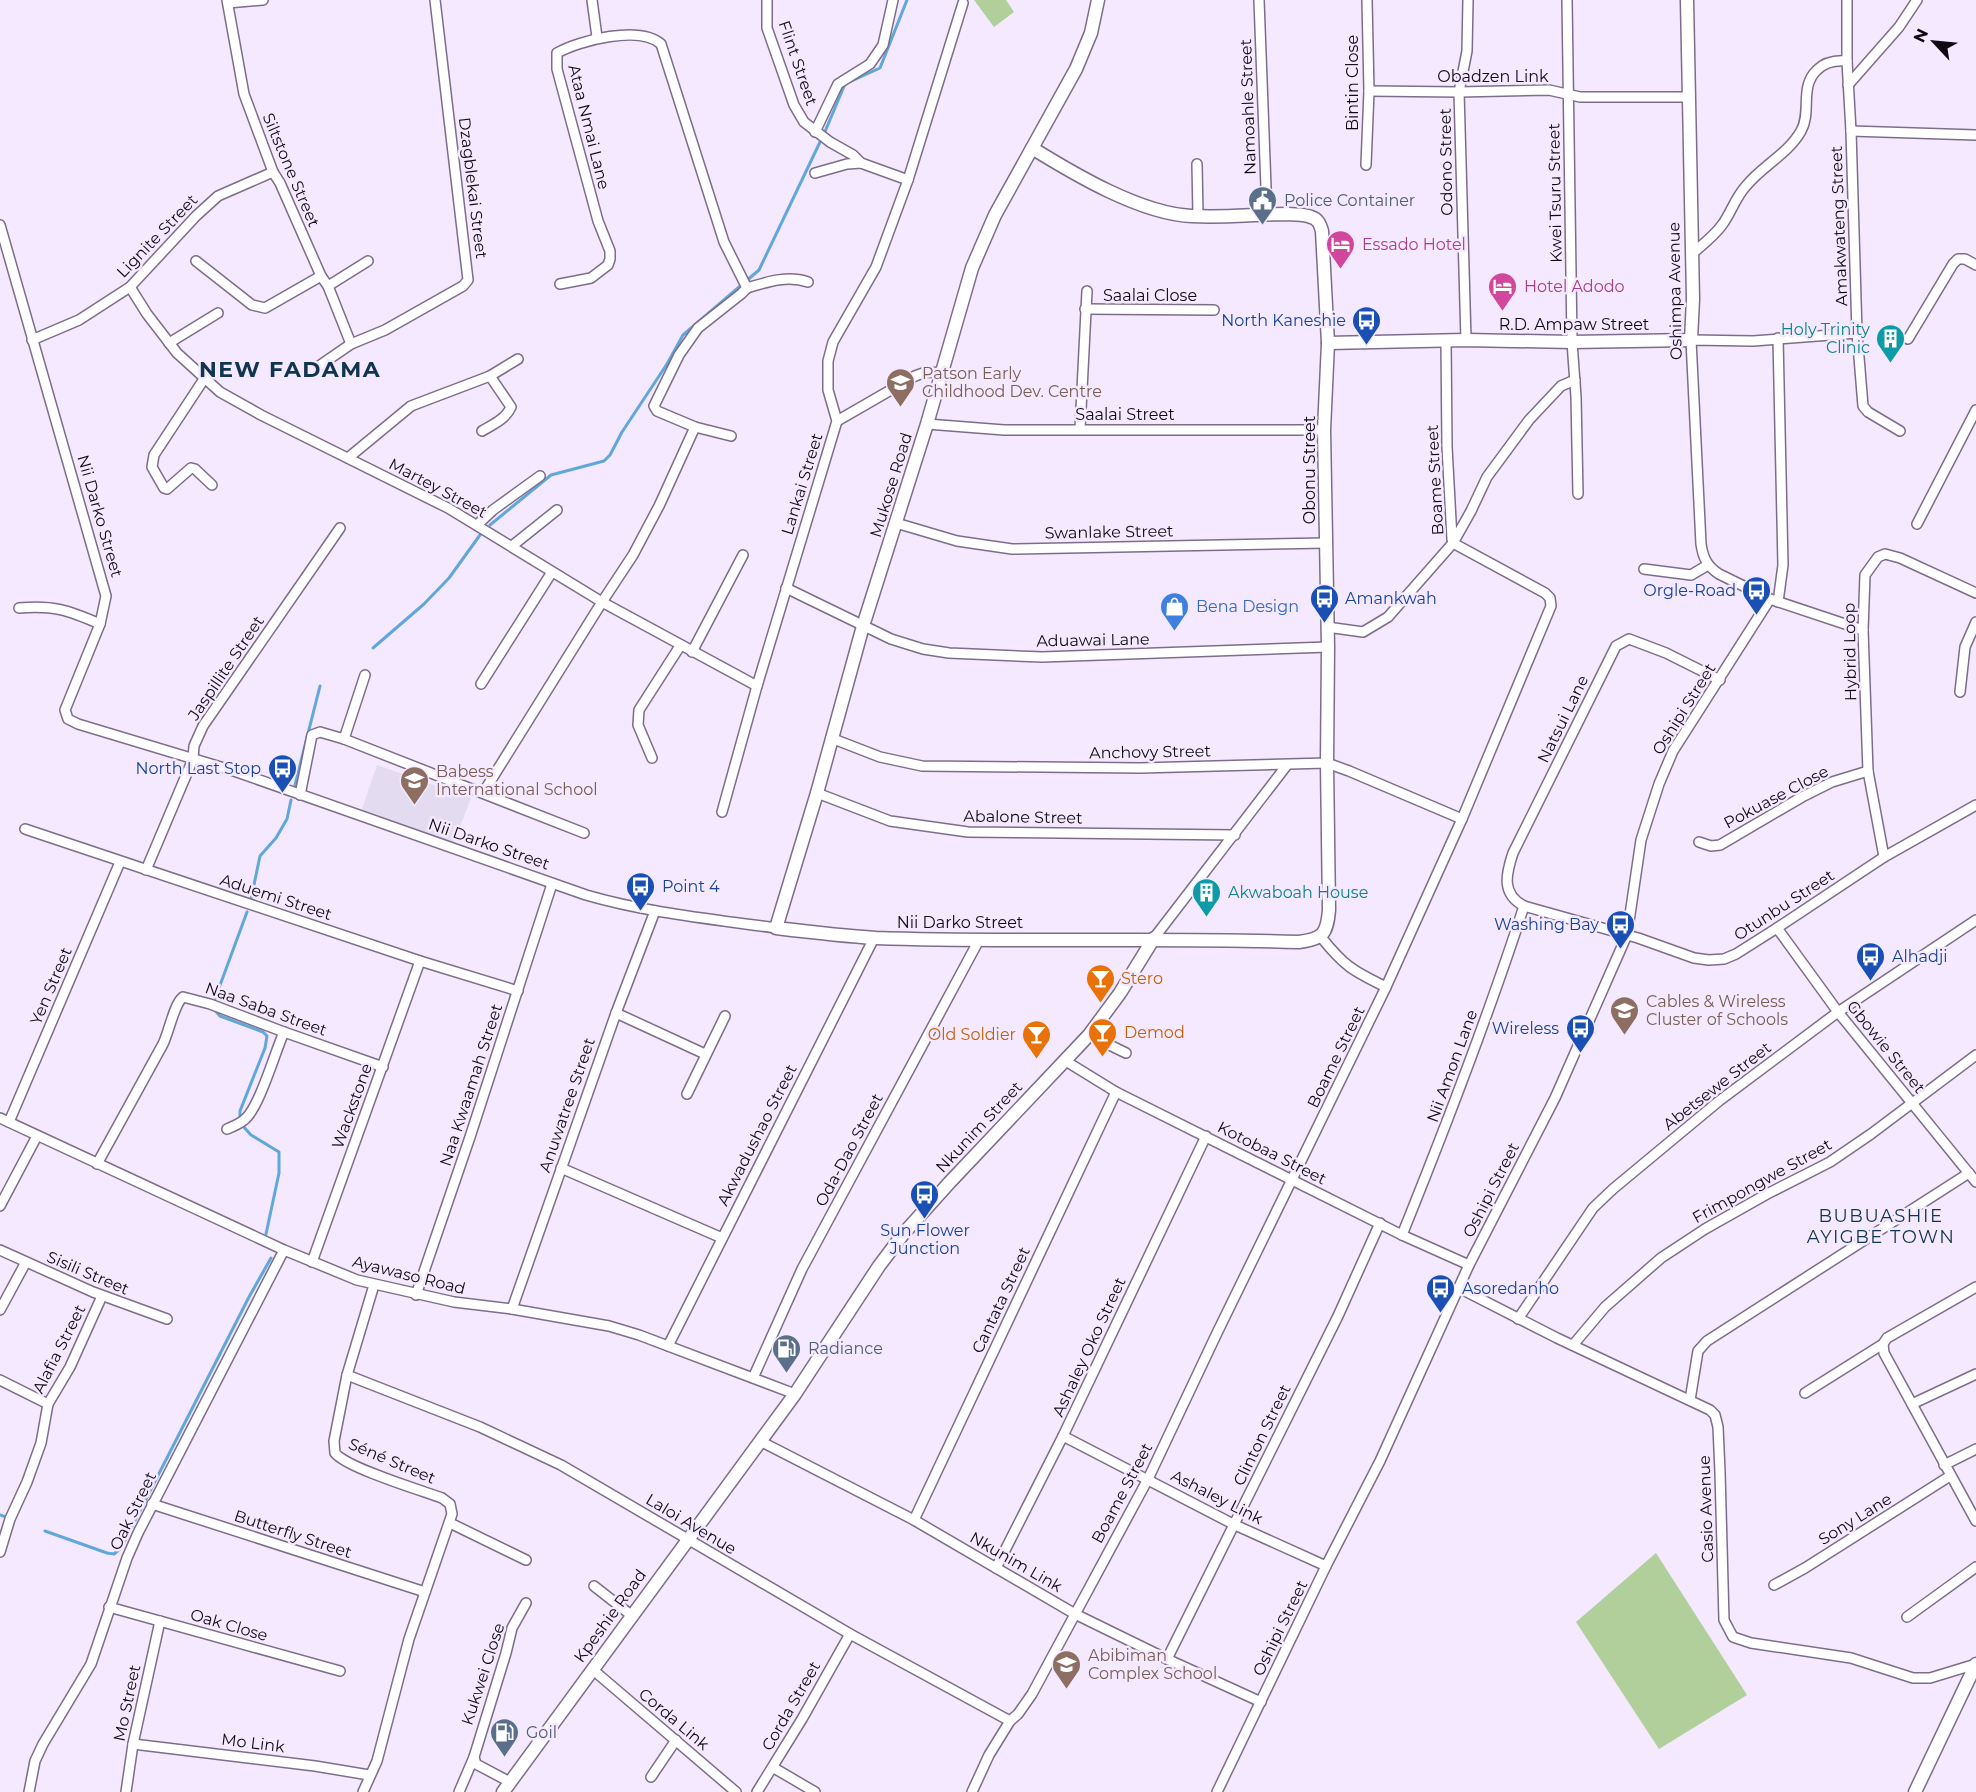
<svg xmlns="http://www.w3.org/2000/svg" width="1976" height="1792" font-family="Montserrat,sans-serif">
<rect width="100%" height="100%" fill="#f4e9fe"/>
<path fill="#e3dcf1" d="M377,765L471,798L453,845L361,812Z"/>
<g fill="#b1cf9b">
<path d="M974,0H1006L1014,12L994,27Z"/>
<path d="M1656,1553L1747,1695L1659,1749L1576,1622Z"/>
</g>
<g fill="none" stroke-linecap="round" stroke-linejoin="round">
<g stroke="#61a7d9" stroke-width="3">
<path d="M824,134L845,84L880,68L907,0"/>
<path d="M490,525L551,475L604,461L610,455L622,432L667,364L683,335L759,270L821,140"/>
<path d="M373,648L424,604L449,578L480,535"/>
<path d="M295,785L320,686"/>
<path d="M251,899L260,856L276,838L287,819L291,800"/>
<path d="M247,912L212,1007L220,1016L263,1032L267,1036L265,1048L240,1111V1119L242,1125L251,1135L279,1152V1173L266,1234"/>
<path d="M0,1515L6,1517"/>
<path d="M45,1531L107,1553L114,1554L121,1548L249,1297L271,1258"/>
</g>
<defs>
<g id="minor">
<path d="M227,0L244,94L273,172L280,183L321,276L328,286L351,344"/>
<path d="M592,0L597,37"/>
<path d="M767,0V28L794,105L804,122L830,142L853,155L861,163L908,180"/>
<path d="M1259,0L1267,214"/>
<path d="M1567,0L1572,342L1576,397L1578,494"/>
<path d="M1847,0V61L1851,131L1857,333L1863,406L1868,412L1900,431"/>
<path d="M228,3L263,0"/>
<path d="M1848,85L1899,27L1917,0"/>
<path d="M1369,91L1459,92L1549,90L1580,97H1688"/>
<path d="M1851,131L1976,135"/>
<path d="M815,132L838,84L870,64L883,45L893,0"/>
<path d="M1197,164L1198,216"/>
<path d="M1366,165L1369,91L1367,0"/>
<path d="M815,173L847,164L861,163"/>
<path d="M0,225L106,596L100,624L65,710L68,719L78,724L234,771L586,895C648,913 712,919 776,928"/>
<path d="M1692,254C1702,245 1714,236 1722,225C1731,213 1735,198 1746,186C1762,166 1788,154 1801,131C1812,112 1799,87 1817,70C1825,62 1836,60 1847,61"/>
<path d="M196,261L252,305L265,308L321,276"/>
<path d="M560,284L591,278L608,265L610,259V251L598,221L557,69V53C580,40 640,25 661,44L724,242L747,288L741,294L698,328L679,355L654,406L657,411L695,427L731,436"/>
<path d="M328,286L368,261"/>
<path d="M130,287L147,314L177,353L220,392L261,415L448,508L602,602L757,686"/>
<path d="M747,288C767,282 787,275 808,282"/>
<path d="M1085,309L1214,310"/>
<path d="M1857,333L1753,341L1691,340L1701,544C1703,558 1707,566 1719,574L1770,599L1863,630"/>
<path d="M1778,338L1783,565L1778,602"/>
<path d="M1908,339L1953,264L1958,259H1965L1976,265"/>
<path d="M32,340L79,320L130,287L196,216L218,196L273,172"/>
<path d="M1466,340L1459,92L1467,51L1468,0"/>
<path d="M169,343L218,313"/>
<path d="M319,366L351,344L385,330L463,286L468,280L435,0"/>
<path d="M204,379L154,455L152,467L164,488L167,489L191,468L195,469L212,485"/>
<path d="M837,421L915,376L926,372L942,373"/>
<path d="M927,424L1004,430H1324"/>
<path d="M1080,429L1087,291"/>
<path d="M482,431C492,425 506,419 511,407L490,376"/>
<path d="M348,458L411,406L490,376L518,359"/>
<path d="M896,523L957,541L1012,549L1326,543"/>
<path d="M1917,524L1976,410"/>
<path d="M477,525L493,510L540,476"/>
<path d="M512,546L557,510"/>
<path d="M1644,569L1691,575L1708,565"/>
<path d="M786,588L891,639L923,649L949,653L1042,657L1328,647"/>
<path d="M19,608C53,605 68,610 100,624"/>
<path d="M1327,627L1363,632L1388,617L1453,543L1471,511L1487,477L1529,420L1561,386L1575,380"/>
<path d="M692,652L743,555"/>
<path d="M1720,680L1666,653L1629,639L1616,646L1513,853C1506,874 1501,894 1524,906L1638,938L1694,958L1709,960L1724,959L1736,954L1777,928L1884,857L1976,805"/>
<path d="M481,684L552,572"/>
<path d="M1960,692L1965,647L1976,622"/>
<path d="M831,738L880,757L922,766L1140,768L1327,763L1349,771L1462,819"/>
<path d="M344,739L365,675"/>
<path d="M652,758L638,725L639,710L680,646"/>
<path d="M483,793L602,602L633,555L659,506L695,427"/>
<path d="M817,793L890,821L968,832L1235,835"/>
<path d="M300,795L312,735L320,732L344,739L584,833"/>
<path d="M722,812L757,686L837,421L828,390V361L833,342L876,267L908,180L963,3"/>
<path d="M25,829L420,961L518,991"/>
<path d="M1699,842L1711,846L1720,845L1802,797L1832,782L1868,771"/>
<path d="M1884,857L1868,771L1863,630L1865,575L1878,557L1885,554L1900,558L1976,593"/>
<path d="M146,870L193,759L194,746L203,726L340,528"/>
<path d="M1777,928L1838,1012L1976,1182"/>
<path d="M1321,937C1344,966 1353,971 1386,987"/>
<path d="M1154,938L1287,765"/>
<path d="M616,1013L705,1054"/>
<path d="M1089,1035L1126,1053"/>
<path d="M1064,1060L1116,1092L1402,1235L1469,1265"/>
<path d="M687,1094L725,1016"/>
<path d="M0,1118L284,1250L357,1280L454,1302L512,1309L609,1326L639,1335L795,1394"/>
<path d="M9,1122L120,862"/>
<path d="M227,1129C232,1127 239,1124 244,1120C259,1109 275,1052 284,1032"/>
<path d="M97,1164L163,1044C169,1032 174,1004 183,997L210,1004L284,1032L383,1067"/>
<path d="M561,1168L722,1238"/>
<path d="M0,1206L37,1136"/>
<path d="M1402,1235C1446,1126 1488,1017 1524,906"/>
<path d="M0,1250L93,1292L167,1319"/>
<path d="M312,1262L420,961"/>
<path d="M1459,1288L1557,1338L1710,1410L1715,1415L1718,1427L1720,1472L1724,1620L1733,1637L1751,1643L1851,1658L1913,1678H1930L1976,1664"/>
<path d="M416,1295L470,1137L552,884"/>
<path d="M512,1309L616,1013L655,911"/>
<path d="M0,1310L26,1262"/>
<path d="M1518,1319L1593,1208L1613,1189L1719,1101L1838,1012L1976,920"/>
<path d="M1883,1344L1884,1353L1976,1521"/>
<path d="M1573,1345L1605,1307L1661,1258L1705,1229L1767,1194L1830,1162L1871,1134L1976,1055"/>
<path d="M668,1346L874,938"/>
<path d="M347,1375L480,1427L561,1465L850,1634L1010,1721"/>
<path d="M753,1378L802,1269L979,940"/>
<path d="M0,1380L48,1404"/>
<path d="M1805,1393L1883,1344L1887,1338L1976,1287"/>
<path d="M1690,1400L1698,1351L1707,1341L1969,1173"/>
<path d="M1912,1404L1976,1374"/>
<path d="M1063,1436L1235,1525L1326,1566"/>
<path d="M760,1441L914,1520L1075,1614L1167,1659L1261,1702"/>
<path d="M1944,1465L1976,1449"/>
<path d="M152,1504L425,1592"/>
<path d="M914,1520L1116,1092"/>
<path d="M450,1523L526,1560"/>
<path d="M0,1552L10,1519L27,1482L41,1443L48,1404L70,1367L102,1296"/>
<path d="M996,1568L1063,1436L1206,1136"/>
<path d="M1774,1585L1805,1568L1950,1476"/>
<path d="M594,1586L631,1615"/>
<path d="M109,1607L340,1671"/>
<path d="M1907,1617L1976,1567"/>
<path d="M1167,1659L1338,1316L1380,1223"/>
<path d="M592,1669L736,1792"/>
<path d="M133,1744L315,1766L369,1775"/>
<path d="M774,1768L815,1792"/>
<path d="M651,1777L676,1740"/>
<path d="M510,1782L476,1764L474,1757L506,1653L512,1628L526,1603"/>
<path d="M29,1792L35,1761L43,1744L91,1664L127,1558L138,1533L284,1250"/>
<path d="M126,1792L133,1744L160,1621"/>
<path d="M363,1792L377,1761L409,1639L452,1514L450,1504L442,1498C420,1490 347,1468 335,1453L334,1441L347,1375L374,1285"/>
<path d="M459,1792L474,1757"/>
<path d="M757,1792L802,1719L850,1634"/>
<path d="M972,1792L989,1755L1010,1721L1018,1714L1032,1694L1148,1479L1217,1333L1386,987L1462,819L1551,606L1550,598L1545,593L1453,543L1452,539L1447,447L1446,341"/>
<path d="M1217,1792L1326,1566L1380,1461L1469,1265L1555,1098L1627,935L1641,840L1659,784L1673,751L1770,599"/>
</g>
<g id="tertiary">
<path d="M1032,148C1074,174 1141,214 1192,216C1224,218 1256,214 1288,214C1296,215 1304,214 1311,217C1318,219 1320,224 1322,231L1328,343L1324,430L1328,647L1327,763L1329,910C1327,934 1323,939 1299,942C1158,937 1017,943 876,938C843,936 809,932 776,928L817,793L863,626L927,424L972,268L995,215L1076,69L1091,33L1098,0"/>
<path d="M1328,343L1466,340L1572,342L1691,340L1693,299L1687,0"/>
<path d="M503,1792L795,1394L879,1266L904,1233L950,1182L1089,1035L1120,993L1154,938"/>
<path d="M1915,1792L1976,1664"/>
</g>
</defs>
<use href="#minor" stroke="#7d6d8b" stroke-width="12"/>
<use href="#tertiary" stroke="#7d6d8b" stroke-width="15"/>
<use href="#minor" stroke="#fff" stroke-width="9"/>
<use href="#tertiary" stroke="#fff" stroke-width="12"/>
</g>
<defs>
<symbol id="civic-pin" viewBox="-11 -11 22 30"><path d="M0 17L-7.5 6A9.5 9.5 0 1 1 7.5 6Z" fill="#5c6f8a" stroke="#f4e9fe"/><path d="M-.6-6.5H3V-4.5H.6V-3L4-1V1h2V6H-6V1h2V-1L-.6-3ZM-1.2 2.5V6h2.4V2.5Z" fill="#fff"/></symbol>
<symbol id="hotel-pin" viewBox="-11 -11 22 30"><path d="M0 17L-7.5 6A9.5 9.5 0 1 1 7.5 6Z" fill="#d1479c" stroke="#f4e9fe"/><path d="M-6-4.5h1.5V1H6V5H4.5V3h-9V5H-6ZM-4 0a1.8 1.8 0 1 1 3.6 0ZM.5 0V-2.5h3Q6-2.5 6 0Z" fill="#fff"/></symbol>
<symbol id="bus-pin" viewBox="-11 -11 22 30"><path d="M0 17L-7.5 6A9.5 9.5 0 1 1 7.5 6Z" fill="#1a4fb4" stroke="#f4e9fe"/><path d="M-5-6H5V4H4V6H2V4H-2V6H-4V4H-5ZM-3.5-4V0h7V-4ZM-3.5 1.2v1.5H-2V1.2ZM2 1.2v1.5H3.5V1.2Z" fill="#fff"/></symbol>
<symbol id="building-pin" viewBox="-11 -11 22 30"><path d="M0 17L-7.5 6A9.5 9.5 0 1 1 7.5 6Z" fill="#0f9aa8" stroke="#f4e9fe"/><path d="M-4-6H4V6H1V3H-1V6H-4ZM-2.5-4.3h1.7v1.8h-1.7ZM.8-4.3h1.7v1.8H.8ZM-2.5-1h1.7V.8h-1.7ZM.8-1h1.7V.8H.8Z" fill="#fff"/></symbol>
<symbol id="school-pin" viewBox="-11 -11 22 30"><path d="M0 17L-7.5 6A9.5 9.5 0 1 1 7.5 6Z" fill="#8d6e63" stroke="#f4e9fe"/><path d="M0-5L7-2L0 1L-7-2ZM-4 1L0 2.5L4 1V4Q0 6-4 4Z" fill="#fff"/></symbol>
<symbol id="shop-pin" viewBox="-11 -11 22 30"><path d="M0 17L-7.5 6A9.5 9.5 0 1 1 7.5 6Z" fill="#3f7fe0" stroke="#f4e9fe"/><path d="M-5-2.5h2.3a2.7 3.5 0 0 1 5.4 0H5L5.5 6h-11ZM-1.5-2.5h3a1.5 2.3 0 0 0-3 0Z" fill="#fff"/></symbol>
<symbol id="bar-pin" viewBox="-11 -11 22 30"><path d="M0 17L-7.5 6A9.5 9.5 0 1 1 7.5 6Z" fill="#e8710a" stroke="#f4e9fe"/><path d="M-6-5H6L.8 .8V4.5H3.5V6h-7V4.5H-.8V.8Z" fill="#fff"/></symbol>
<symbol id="fuel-pin" viewBox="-11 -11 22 30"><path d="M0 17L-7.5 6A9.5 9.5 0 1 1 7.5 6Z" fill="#5c6f8a" stroke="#f4e9fe"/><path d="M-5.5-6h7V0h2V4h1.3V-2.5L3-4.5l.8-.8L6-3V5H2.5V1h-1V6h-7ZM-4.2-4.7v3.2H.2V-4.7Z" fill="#fff"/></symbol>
</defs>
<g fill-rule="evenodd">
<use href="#civic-pin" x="1246" y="184" width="33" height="45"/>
<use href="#hotel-pin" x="1324" y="228" width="33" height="45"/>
<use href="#hotel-pin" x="1486" y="270" width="33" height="45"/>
<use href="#bus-pin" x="1350" y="304" width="33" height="45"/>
<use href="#building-pin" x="1874" y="322" width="33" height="45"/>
<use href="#school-pin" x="884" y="366" width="33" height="45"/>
<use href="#bus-pin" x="1740" y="574" width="33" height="45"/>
<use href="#bus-pin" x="1308" y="582" width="33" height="45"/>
<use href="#shop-pin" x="1158" y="590" width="33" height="45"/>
<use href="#bus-pin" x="266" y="752" width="33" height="45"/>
<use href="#school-pin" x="398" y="764" width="33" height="45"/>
<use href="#bus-pin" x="624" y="870" width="33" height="45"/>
<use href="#building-pin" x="1190" y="876" width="33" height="45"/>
<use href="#bus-pin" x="1604" y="908" width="33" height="45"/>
<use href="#bus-pin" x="1854" y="940" width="33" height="45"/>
<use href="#bar-pin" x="1084" y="962" width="33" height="45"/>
<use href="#school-pin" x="1608" y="994" width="33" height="45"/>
<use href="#bus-pin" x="1564" y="1012" width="33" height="45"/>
<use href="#bar-pin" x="1086" y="1016" width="33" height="45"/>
<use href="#bar-pin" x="1020" y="1018" width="33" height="45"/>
<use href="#bus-pin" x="908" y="1178" width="33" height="45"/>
<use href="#bus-pin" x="1424" y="1272" width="33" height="45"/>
<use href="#fuel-pin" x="770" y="1332" width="33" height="45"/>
<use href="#school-pin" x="1050" y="1648" width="33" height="45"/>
<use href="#fuel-pin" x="488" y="1716" width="33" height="45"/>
</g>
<g text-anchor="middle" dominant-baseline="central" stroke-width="5" stroke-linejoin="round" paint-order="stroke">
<g font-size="16" fill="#0f0914" stroke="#f4e9fe">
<text transform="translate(798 63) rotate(71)">Flint Street</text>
<text x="1493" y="76">Obadzen Link</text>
<text transform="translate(1352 83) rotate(-90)">Bintin Close</text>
<text transform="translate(1248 107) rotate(-92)">Namoahle Street</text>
<text transform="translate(589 127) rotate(76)">Ataa Nmai Lane</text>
<text transform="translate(1446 162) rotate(-91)">Odono Street</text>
<text transform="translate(291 170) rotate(67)">Siltstone Street</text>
<text transform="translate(473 188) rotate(83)">Dzagblekai Street</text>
<text transform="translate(1555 193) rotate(-91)">Kwei Tsuru Street</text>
<text transform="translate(1839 226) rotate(-92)">Amakwateng Street</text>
<text transform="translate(157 236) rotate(-46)">Lignite Street</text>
<text transform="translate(1675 291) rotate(-91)">Oshimpa Avenue</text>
<text x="1150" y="295">Saalai Close</text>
<text x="1574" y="324">R.D. Ampaw Street</text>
<text x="1125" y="414">Saalai Street</text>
<text transform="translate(1309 470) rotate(-90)">Obonu Street</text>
<text transform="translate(1435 480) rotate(-93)">Boame Street</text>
<text transform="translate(802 484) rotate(-73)">Lankai Street</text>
<text transform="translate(891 485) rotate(-73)">Mukose Road</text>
<text transform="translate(438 488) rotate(28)">Martey Street</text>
<text transform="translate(100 516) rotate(74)">Nii Darko Street</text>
<text transform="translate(1109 532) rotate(-1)">Swanlake Street</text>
<text transform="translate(1093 640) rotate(-1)">Aduawai Lane</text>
<text transform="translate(1850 652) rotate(-91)">Hybrid Loop</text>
<text transform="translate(226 668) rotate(-56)">Jaspillite Street</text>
<text transform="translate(1684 709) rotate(-58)">Oshipi Street</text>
<text transform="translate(1563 719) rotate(-64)">Natsui Lane</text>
<text transform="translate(1150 752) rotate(-1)">Anchovy Street</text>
<text transform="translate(1776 797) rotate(-28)">Pokuase Close</text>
<text transform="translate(1023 817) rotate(1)">Abalone Street</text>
<text transform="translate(489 844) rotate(19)">Nii Darko Street</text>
<text transform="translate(276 897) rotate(18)">Aduemi Street</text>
<text transform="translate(1784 905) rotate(-33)">Otunbu Street</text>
<text x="960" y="922">Nii Darko Street</text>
<text transform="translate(51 986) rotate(-67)">Yen Street</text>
<text transform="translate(266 1009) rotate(20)">Naa Saba Street</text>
<text transform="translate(1886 1047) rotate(51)">Gbowie Street</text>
<text transform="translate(1336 1057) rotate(-64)">Boame Street</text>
<text transform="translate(1452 1066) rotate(-70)">Nii Amon Lane</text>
<text transform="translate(471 1085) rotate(-72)">Naa Kwaamah Street</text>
<text transform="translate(1717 1086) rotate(-38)">Abetsewe Street</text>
<text transform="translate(567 1105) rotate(-71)">Anuwatree Street</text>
<text transform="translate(352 1106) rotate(-70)">Wackstone</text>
<text transform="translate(979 1127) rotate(-47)">Nkunim Street</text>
<text transform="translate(757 1135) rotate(-63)">Akwadushao Street</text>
<text transform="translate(849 1150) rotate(-62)">Oda-Dao Street</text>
<text transform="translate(1272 1153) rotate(27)">Kotobaa Street</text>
<text transform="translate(1762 1181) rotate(-29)">Frimpongwe Street</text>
<text transform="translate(1491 1190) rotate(-63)">Oshipi Street</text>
<text transform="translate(88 1273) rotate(23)">Sisili Street</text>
<text transform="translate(409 1275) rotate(14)">Ayawaso Road</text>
<text transform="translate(1001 1300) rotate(-65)">Cantata Street</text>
<text transform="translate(1089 1347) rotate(-65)">Ashaley Oko Street</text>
<text transform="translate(59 1349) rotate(-63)">Alafia Street</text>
<text transform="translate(1262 1435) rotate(-64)">Clinton Street</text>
<text transform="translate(392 1461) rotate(23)">Séné Street</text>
<text transform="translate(1122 1493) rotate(-62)">Boame Street</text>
<text transform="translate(1217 1497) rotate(27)">Ashaley Link</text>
<text transform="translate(1706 1509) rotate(-92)">Casio Avenue</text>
<text transform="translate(133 1511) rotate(-64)">Oak Street</text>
<text transform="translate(1855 1519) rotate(-32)">Sony Lane</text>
<text transform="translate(691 1524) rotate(31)">Laloi Avenue</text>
<text transform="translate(293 1534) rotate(18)">Butterfly Street</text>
<text transform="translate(1016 1562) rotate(30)">Nkunim Link</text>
<text transform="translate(610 1616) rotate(-54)">Kpeshie Road</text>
<text transform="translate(229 1625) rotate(16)">Oak Close</text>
<text transform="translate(1280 1628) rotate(-64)">Oshipi Street</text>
<text transform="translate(483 1674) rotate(-72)">Kukwei Close</text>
<text transform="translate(127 1703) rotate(-78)">Mo Street</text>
<text transform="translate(791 1706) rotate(-60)">Corda Street</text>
<text transform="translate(674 1719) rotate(40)">Corda Link</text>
<text transform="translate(253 1743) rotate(7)">Mo Link</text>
</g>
<g font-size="16" fill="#4e5e75" stroke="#f4e9fe" text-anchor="start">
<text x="1284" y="200">Police Container</text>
<text x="808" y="1348">Radiance</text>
<text x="526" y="1732">Goil</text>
</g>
<g font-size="16" fill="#b23c85" stroke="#f4e9fe" text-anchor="start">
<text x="1362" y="244">Essado Hotel</text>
<text x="1524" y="286">Hotel Adodo</text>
</g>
<g font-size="16" fill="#164399" stroke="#f4e9fe" text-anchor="end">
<text x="1346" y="320">North Kaneshie</text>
<text x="1736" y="590">Orgle-Road</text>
<text x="1345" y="598" text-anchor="start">Amankwah</text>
<text x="261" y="768">North Last Stop</text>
<text x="662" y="886" text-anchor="start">Point 4</text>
<text x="1599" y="924">Washing Bay</text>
<text x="1892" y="956" text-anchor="start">Alhadji</text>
<text x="1559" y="1028">Wireless</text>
<text x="925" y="1230" text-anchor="middle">Sun Flower<tspan x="925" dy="18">Junction</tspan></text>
<text x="1462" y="1288" text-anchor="start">Asoredanho</text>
</g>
<g font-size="16" fill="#0d838f" stroke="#f4e9fe" text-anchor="end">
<text x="1870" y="329">Holy Trinity<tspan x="1870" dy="18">Clinic</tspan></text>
<text x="1228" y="892" text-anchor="start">Akwaboah House</text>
</g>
<g font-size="16" fill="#785e54" stroke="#f4e9fe" text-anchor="start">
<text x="922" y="373">Patson Early<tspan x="922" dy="18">Childhood Dev. Centre</tspan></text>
<text x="436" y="771">Babess<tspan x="436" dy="18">International School</tspan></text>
<text x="1646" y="1001">Cables &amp; Wireless<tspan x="1646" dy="18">Cluster of Schools</tspan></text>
<text x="1088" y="1655">Abibiman<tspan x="1088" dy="18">Complex School</tspan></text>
</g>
<g font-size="16" fill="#366cbe" stroke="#f4e9fe" text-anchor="start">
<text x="1196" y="606">Bena Design</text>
</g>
<g font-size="16" fill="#c56008" stroke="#f4e9fe" text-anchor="start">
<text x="1121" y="978">Stero</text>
<text x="1124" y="1032">Demod</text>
<text x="1016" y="1034" text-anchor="end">Old Soldier</text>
</g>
<g font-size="18" letter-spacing="1.5" fill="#10354d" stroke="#f4e9fe">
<text x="1881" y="1216">BUBUASHIE<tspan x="1881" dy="21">AYIGBE TOWN</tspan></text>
</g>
<g font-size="22" font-weight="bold" letter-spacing="1.5" fill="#10354d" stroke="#f4e9fe">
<text x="290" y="369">NEW FADAMA</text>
</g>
</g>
<g transform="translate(1934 42) rotate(296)" stroke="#f4e9fe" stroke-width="4.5" paint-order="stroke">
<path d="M0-4.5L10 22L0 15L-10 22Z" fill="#0f0914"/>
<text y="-9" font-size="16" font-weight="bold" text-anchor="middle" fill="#0f0914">N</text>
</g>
</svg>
